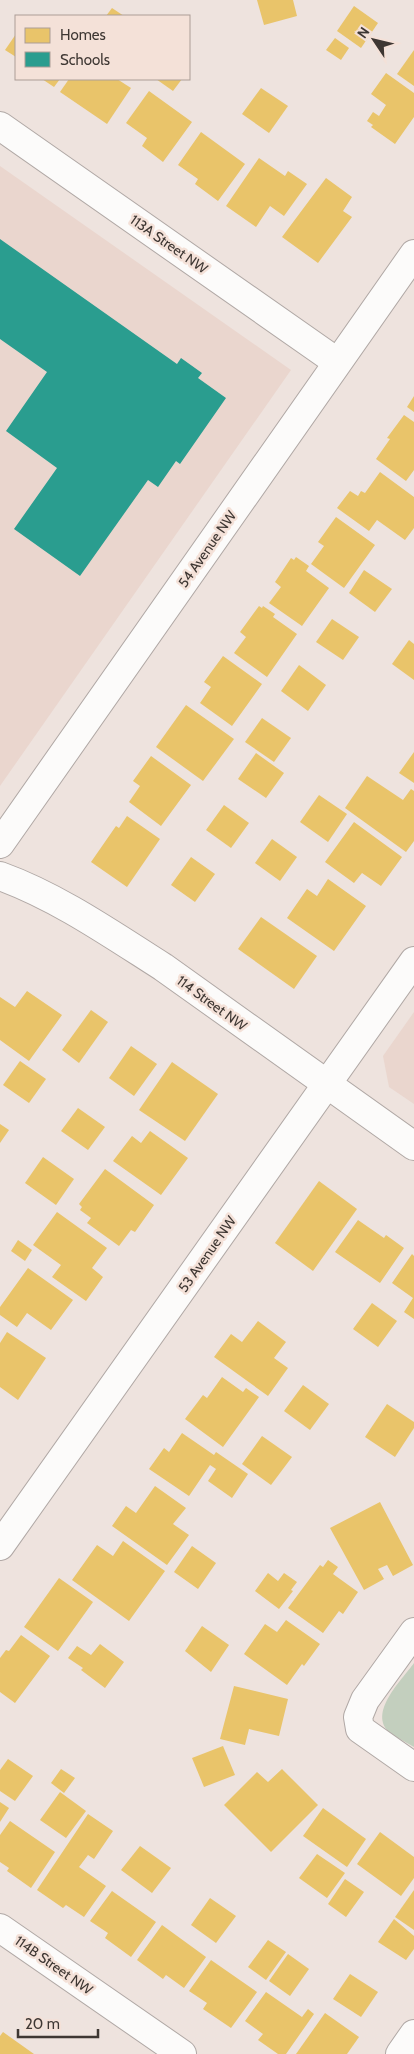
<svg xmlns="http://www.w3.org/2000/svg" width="414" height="2054" font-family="Cabin,sans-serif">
<rect width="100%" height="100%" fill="#eee3de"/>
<g fill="#ead6ce">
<path d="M0,166L291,370L0,786Z"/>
<path d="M414,1012V1104L389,1087L383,1056Z"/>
</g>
<path fill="#c3cfbe" d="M414,1663V1747C406,1742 397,1738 390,1733C367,1713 402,1680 414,1663Z"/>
<g fill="#e9c46a">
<path d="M257,0H293L297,16L264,25Z"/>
<path d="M354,6L378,23L361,48L337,31Z"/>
<path d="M112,8L124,16H106Z"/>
<path d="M16,34V57L5,50Z"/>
<path d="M335,38L349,48L341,60L326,50Z"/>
<path d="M414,50V86L397,74Z"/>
<path d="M386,73L414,93V117L395,144L371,127L373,125L367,121L373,112L379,116L386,105L371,94Z"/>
<path d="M42,79H60L54,87Z"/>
<path d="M69,79H117L131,88L107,124L60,92Z"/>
<path d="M156,79H182L173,91Z"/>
<path d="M261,88L288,106L269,133L242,114Z"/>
<path d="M149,91L192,122L163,162L142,146L147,138L126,123Z"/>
<path d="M201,132L245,164L218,201L195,184L198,179L178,165Z"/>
<path d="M259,158L285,176L288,171L307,184L284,216L270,206L256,227L226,206Z"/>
<path d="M326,178L352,197L343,211L352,217L318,263L282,237Z"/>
<path d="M414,396V412L407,407Z"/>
<path d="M404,415L414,422V470L406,481L376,459L390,439L387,438Z"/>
<path d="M380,472L414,497V528L405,540L377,520L369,531L337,508L350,491L358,496L361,491L365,493Z"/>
<path d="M336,517L375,545L344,588L311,564L324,546L318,542Z"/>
<path d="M296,557L309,566L306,571L329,588L302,626L269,603L281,587L275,582L291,558L294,560Z"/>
<path d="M364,570L392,589L375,612L349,593Z"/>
<path d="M259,606L262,608L263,606L275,614L273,617L297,634L267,677L234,653L246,637L240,632Z"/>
<path d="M332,619L359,637L343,660L316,642Z"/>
<path d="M409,640L414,644V680L392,664Z"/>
<path d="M223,656L262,684L232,726L200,703L211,687L204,682Z"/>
<path d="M299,665L326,685L308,711L281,691Z"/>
<path d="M186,705L234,739L203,781L156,747Z"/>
<path d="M262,718L291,738L274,762L245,742Z"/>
<path d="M414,752V783L399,773Z"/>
<path d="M256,753L284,773L266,798L238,779Z"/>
<path d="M151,756L191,785L161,826L129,802L140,786L133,781Z"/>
<path d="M367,776L403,800L411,789L414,791V841L406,852L345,808Z"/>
<path d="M319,795L347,814L328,842L300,822Z"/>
<path d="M224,805L249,823L231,848L206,830Z"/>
<path d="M127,816L160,839L127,887L91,862L116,826L119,828Z"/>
<path d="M354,822L402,857L381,886L362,873L354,883L325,862Z"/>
<path d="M272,839L297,857L280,881L255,863Z"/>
<path d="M191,857L215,874L195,902L171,885Z"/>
<path d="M328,879L366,906L334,951L287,918L307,889L317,896Z"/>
<path d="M261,917L317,956L294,989L238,949Z"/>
<path d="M27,991L62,1015L29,1061L0,1040V997L15,1007Z"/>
<path d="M91,1010L108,1022L79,1063L62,1050Z"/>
<path d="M131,1046L157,1064L134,1096L109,1078Z"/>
<path d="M20,1061L46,1079L29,1103L3,1085Z"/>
<path d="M172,1062L218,1094L185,1141L139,1110Z"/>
<path d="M78,1108L105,1127L88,1150L61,1131Z"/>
<path d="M0,1124L9,1130L0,1143Z"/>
<path d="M150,1131L188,1158L161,1195L113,1161L132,1136L141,1143Z"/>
<path d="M43,1157L74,1179L56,1205L25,1183Z"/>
<path d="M105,1169L154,1205L135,1232L131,1230L119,1246L87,1223L91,1218L80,1210L82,1207L79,1204Z"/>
<path d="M319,1181L357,1209L313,1271L275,1243Z"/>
<path d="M57,1212L107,1248L92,1268L103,1277L86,1301L52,1277L61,1265L33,1245Z"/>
<path d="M358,1220L384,1238L386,1235L404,1248L380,1283L335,1252Z"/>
<path d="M18,1240L32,1250L25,1261L11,1251Z"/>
<path d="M412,1254L414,1256V1319L404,1312L413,1298L392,1283Z"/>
<path d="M28,1268L73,1300L51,1330L27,1313L17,1327L0,1315V1307Z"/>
<path d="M372,1303L397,1321L378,1347L353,1329Z"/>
<path d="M258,1321L286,1342L274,1358L288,1368L268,1396L214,1357L231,1334L242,1342Z"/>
<path d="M7,1332L46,1358L18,1400L0,1387V1343Z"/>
<path d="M222,1377L243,1392L246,1388L259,1397L223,1447L185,1419L203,1395L207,1398Z"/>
<path d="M303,1385L329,1404L310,1430L284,1411Z"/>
<path d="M387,1404L414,1422V1428L395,1457L365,1437Z"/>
<path d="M182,1433L214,1455L216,1452L248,1474L232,1498L208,1481L216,1469L210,1465L189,1496L149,1469L164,1448L169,1452Z"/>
<path d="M262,1436L292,1457L271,1485L242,1464Z"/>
<path d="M155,1486L186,1508L173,1524L189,1535L167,1565L112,1526L126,1506L136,1513Z"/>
<path d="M380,1502L413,1565L393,1576L387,1565L378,1569L384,1579L364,1590L330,1528Z"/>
<path d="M123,1541L165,1571L129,1621L72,1580L97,1545L113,1556Z"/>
<path d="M192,1546L216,1563L198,1589L174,1572Z"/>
<path d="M328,1560L338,1567L333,1574L358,1592L343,1614L339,1611L323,1633L288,1608L320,1565L323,1567Z"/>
<path d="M268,1573L278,1581L284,1573L297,1582L291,1590L293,1591L279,1609L255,1591Z"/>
<path d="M59,1578L93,1602L58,1651L24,1627Z"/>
<path d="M286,1620L320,1644L304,1666L302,1664L287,1685L244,1654L265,1624L277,1632Z"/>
<path d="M202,1626L229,1645L211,1672L185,1651Z"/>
<path d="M21,1635L50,1656L15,1703L0,1692V1658L6,1650L9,1651Z"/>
<path d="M100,1644L124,1662L105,1688L81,1670L83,1668L68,1658L77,1646L91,1655Z"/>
<path d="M234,1686L288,1699L279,1736L249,1729L245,1745L220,1739Z"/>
<path d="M223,1746L235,1775L204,1787L192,1758Z"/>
<path d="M8,1759L33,1776L15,1801L0,1791V1770Z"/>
<path d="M61,1769L75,1778L64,1793L51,1783Z"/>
<path d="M282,1769L318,1805L271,1852L224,1805L257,1772L268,1782Z"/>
<path d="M60,1792L86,1811L66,1838L40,1820Z"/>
<path d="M0,1802L9,1808L0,1822Z"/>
<path d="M323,1808L366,1839L347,1867L303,1836Z"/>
<path d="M88,1814L113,1831L94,1859L88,1855L79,1867L106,1886L84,1917L66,1905L63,1908L37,1890Z"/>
<path d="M10,1821L55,1852L31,1888L7,1871L9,1868L0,1862V1835Z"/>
<path d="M380,1832L414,1857V1878L401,1896L357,1864Z"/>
<path d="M140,1846L171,1868L152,1893L121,1870Z"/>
<path d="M317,1854L345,1873L327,1898L299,1878Z"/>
<path d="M345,1879L364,1892L346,1917L328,1904Z"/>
<path d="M414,1890V1930L395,1917Z"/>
<path d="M112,1891L156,1922L131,1957L105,1938L108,1933L90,1921Z"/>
<path d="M210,1898L236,1916L216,1943L191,1925Z"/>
<path d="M394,1919L414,1936V1949L406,1960L378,1942Z"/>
<path d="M162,1925L206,1957L184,1988L166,1975L163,1979L137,1960Z"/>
<path d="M268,1940L286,1952L266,1980L248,1967Z"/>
<path d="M288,1954L309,1969L290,1996L269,1981Z"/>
<path d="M211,1960L257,1992L231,2028L203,2009L207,2003L189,1991Z"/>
<path d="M350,1974L378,1992L361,2017L333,1999Z"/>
<path d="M266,1992L302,2017L308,2009L314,2014L286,2054H278L258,2040L263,2034L245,2021Z"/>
<path d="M325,2013L359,2037L347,2054H296Z"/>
<path d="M3,2032L34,2054H0V2036Z"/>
</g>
<path fill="#2a9d8f" d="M0,239L177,364L181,358L202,373L198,378L226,398L180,464L176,461L158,487L148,480L80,576L14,529L57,468L6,431L47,372L0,339Z"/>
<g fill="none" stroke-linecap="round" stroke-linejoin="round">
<defs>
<g id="minor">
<path d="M0,126L337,362"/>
<path d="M0,844L414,254"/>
<path d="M0,876C58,897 111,934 163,967L414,1146"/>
<path d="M0,1546L414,961"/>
<path d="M414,1632L365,1700L358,1717L360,1729L414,1767"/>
<path d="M0,1928L182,2054"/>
</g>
<path id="major" d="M400,2054L414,2034"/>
</defs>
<use href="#minor" stroke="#b0a8a5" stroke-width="30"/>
<use href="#major" stroke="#b0a8a5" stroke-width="30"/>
<use href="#minor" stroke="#fcfbfa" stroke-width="28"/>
<use href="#major" stroke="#fcfbfa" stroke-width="28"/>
</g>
<g text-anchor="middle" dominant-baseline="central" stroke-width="5" stroke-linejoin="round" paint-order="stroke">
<g font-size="14" fill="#3e3733" stroke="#f4e1d8">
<text transform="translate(169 244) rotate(35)">113A Street NW</text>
<text transform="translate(207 549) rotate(-55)">54 Avenue NW</text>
<text transform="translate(212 1003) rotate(36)">114 Street NW</text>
<text transform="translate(207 1254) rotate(-55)">53 Avenue NW</text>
<text transform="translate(54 1965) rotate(35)">114B Street NW</text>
</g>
</g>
<rect x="15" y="15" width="175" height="65" fill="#f4e1d8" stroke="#ab9d96"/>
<rect x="25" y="28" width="25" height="15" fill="#e9c46a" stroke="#ab9d96"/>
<text x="60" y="40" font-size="15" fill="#3e3733">Homes</text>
<rect x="25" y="52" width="25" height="15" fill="#2a9d8f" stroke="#ab9d96"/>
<text x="60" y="65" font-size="15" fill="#3e3733">Schools</text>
<g transform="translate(374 40) rotate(305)" stroke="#f4e1d8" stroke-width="4" paint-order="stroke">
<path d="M0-4L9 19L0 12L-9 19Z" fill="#3e3733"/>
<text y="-8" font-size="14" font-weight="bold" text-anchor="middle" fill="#3e3733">N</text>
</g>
<path d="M18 2029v8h80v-8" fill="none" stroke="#3e3733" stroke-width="2.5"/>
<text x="25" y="2029" font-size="15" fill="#3e3733" stroke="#f4e1d8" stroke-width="4" paint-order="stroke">20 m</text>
</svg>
